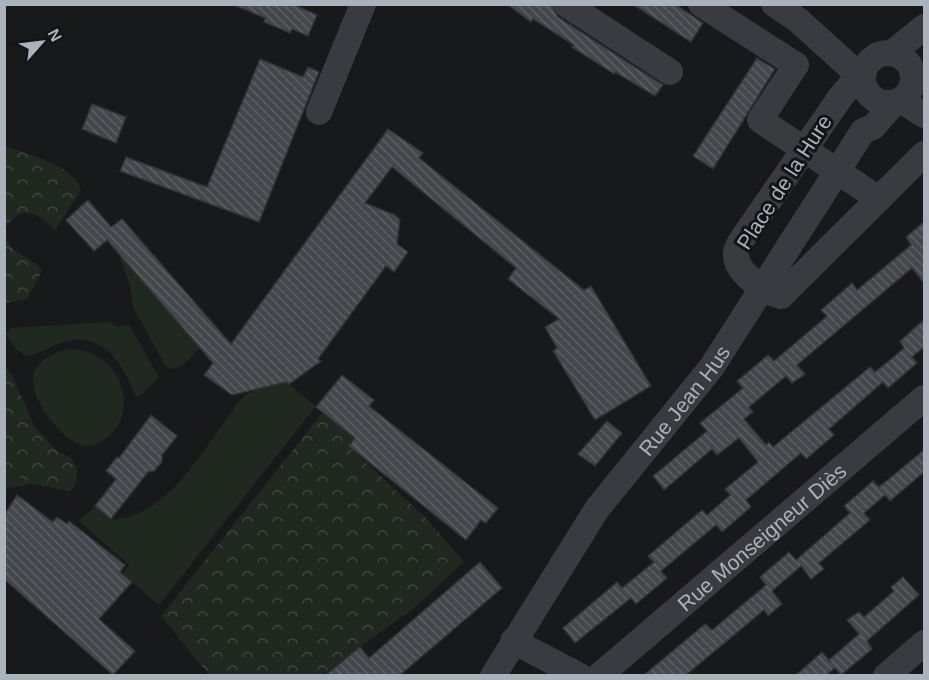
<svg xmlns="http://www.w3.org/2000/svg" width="929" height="680" font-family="Helvetica,sans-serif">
<defs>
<pattern id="forest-crowns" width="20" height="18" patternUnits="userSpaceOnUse" patternTransform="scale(1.5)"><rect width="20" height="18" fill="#202920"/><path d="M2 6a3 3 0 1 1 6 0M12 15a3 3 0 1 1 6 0" fill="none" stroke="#3e463e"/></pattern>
<pattern id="building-back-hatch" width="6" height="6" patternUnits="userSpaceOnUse" patternTransform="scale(1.5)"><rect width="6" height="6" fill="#44474b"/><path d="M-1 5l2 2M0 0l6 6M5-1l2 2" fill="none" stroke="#5c5f63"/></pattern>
</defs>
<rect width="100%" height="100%" fill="#18191b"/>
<g fill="#202920">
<path d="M118,252L200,348L180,367L171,369L165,365L133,307L130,286Z"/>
<path d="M111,322L117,327L129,325L159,377L140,396L136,397C123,366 107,333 67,341C53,344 42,354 27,356L17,350L6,334L11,328Z"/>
<path d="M67,349C125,347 147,425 94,445C69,454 29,399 33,377C35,361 54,353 67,349Z"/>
<path d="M286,382L316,406L159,605L123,574L129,565L79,521L95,506L111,519C165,518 197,458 226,420C232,412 238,400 246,395C257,387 273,386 286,382Z"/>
<path d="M5,468L31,484L5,489Z"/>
</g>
<g fill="url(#forest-crowns)">
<path d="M5,146C30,156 71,163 81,190L55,230C41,218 29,204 12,220C8,223 5,227 5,232C6,254 33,256 42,271L27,299L5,303Z"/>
<path d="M5,367L12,375L35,427L57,451L71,458L77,469L76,483L71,491L31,484L5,468Z"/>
<path d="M323,412L356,438L349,447L424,516L464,562L413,609L360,647L326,675H209L161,616Z"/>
</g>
<g fill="url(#building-back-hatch)" stroke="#323337" stroke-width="1.5">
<path d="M232,4H292L317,15L308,36L292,29L290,33L264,22L265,18Z"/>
<path d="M507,4H551L558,17L663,85L655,96L615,72L614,74L572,47L574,45L533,19L531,22Z"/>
<path d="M632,4H675L703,23L691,42Z"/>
<path d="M757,58L775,69L713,169L693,156Z"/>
<path d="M260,59L303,77L308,67L319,72L259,222L120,171L126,157L207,187Z"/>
<path d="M92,104L126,117L116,143L82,129Z"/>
<path d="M388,129L423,153L419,158L584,290L591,286L651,386L595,420L553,351L557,348L545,327L559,319L508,279L516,268L392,167L365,203L395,215L400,220L397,244L408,252L394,272L386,266L318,359L321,361L289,384L286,382L232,395L204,375L213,363L107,240L94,251L66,220L88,200L111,227L122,219L231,344Z"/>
<path d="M924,222V283L912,268L797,365L805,374L792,383L786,376L749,407L753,412L744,419L766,445L769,442L773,447L870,367L875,372L890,360L904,348L900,341L924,320V347L912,357L917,363L888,388L883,382L829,429L834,435L806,459L801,453L746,500L751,507L722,532L716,525L661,571L667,578L636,604L631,598L575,643L563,628L617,582L622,588L654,562L648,556L702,510L707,515L730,495L725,489L758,462L739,438L717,455L712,449L664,490L653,476L707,431L700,423L743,388L737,381L768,355L774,361L800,339L827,316L821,310L852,283L857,290L911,245L906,237Z"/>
<path d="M342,375L374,400L369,406L498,508L486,523L481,520L466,540L349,446L355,438L316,407Z"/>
<path d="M151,415L177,436L162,455V462L154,471L148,472L111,519L95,506L116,479L106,471L117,457L119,458Z"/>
<path d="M607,421L622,433L595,466L578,454Z"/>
<path d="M924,450V472L890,501L885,495L864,513L870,520L819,563L824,569L811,579L801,566L772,591L782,604L768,616L764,610L686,675H644L705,624L712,630L766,585L760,577L789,552L796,560L850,513L844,506L873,481L879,487Z"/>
<path d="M17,495L53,522L57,517L67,524L69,521L125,565L120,572L132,582L99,619L135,651L113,675L4,579V515Z"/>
<path d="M480,562L502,588L400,675H326L360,647L369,658Z"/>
<path d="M903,577L919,595L867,641L872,649L841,675L835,668L826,675H796L822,652L831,662L829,660L859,634L847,620L859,612L864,617L894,591L891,587Z"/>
</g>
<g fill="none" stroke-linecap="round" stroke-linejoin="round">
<g stroke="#393b40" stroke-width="26">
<path d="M566,4L670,72"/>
<path d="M701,4L796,65L760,120L879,199"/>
<path d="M774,4L798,20L863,79"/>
<circle cx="888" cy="78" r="25"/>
<path d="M892,53L924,27"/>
<path d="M863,81L851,85L842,95L747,232C743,238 737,245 736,252C734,272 764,292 781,296L924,154"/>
<path d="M901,100L924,115"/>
<path d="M319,112L363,4"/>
<path d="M513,641L580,676"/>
<path id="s1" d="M493,676L597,509L711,368L863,131L873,127L894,103"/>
<path id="s2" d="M599,676L924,398"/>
<path d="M886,676L924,643"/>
</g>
</g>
<g text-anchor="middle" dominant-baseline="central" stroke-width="6" stroke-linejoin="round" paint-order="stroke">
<g font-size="21" fill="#aab2bb" stroke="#131416">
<text transform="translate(784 182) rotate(-57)">Place de la Hure</text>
<text stroke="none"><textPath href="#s1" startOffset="336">Rue Jean Hus</textPath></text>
<text stroke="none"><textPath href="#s2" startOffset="214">Rue Monseigneur Diès</textPath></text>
</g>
</g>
<rect width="929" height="680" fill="none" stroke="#aab2bb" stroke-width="12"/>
<g transform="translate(42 42) rotate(62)" stroke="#131416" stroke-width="4.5" paint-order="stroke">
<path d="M0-4.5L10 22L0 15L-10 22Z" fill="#aab2bb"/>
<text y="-9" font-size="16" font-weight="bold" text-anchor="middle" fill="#aab2bb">N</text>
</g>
</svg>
